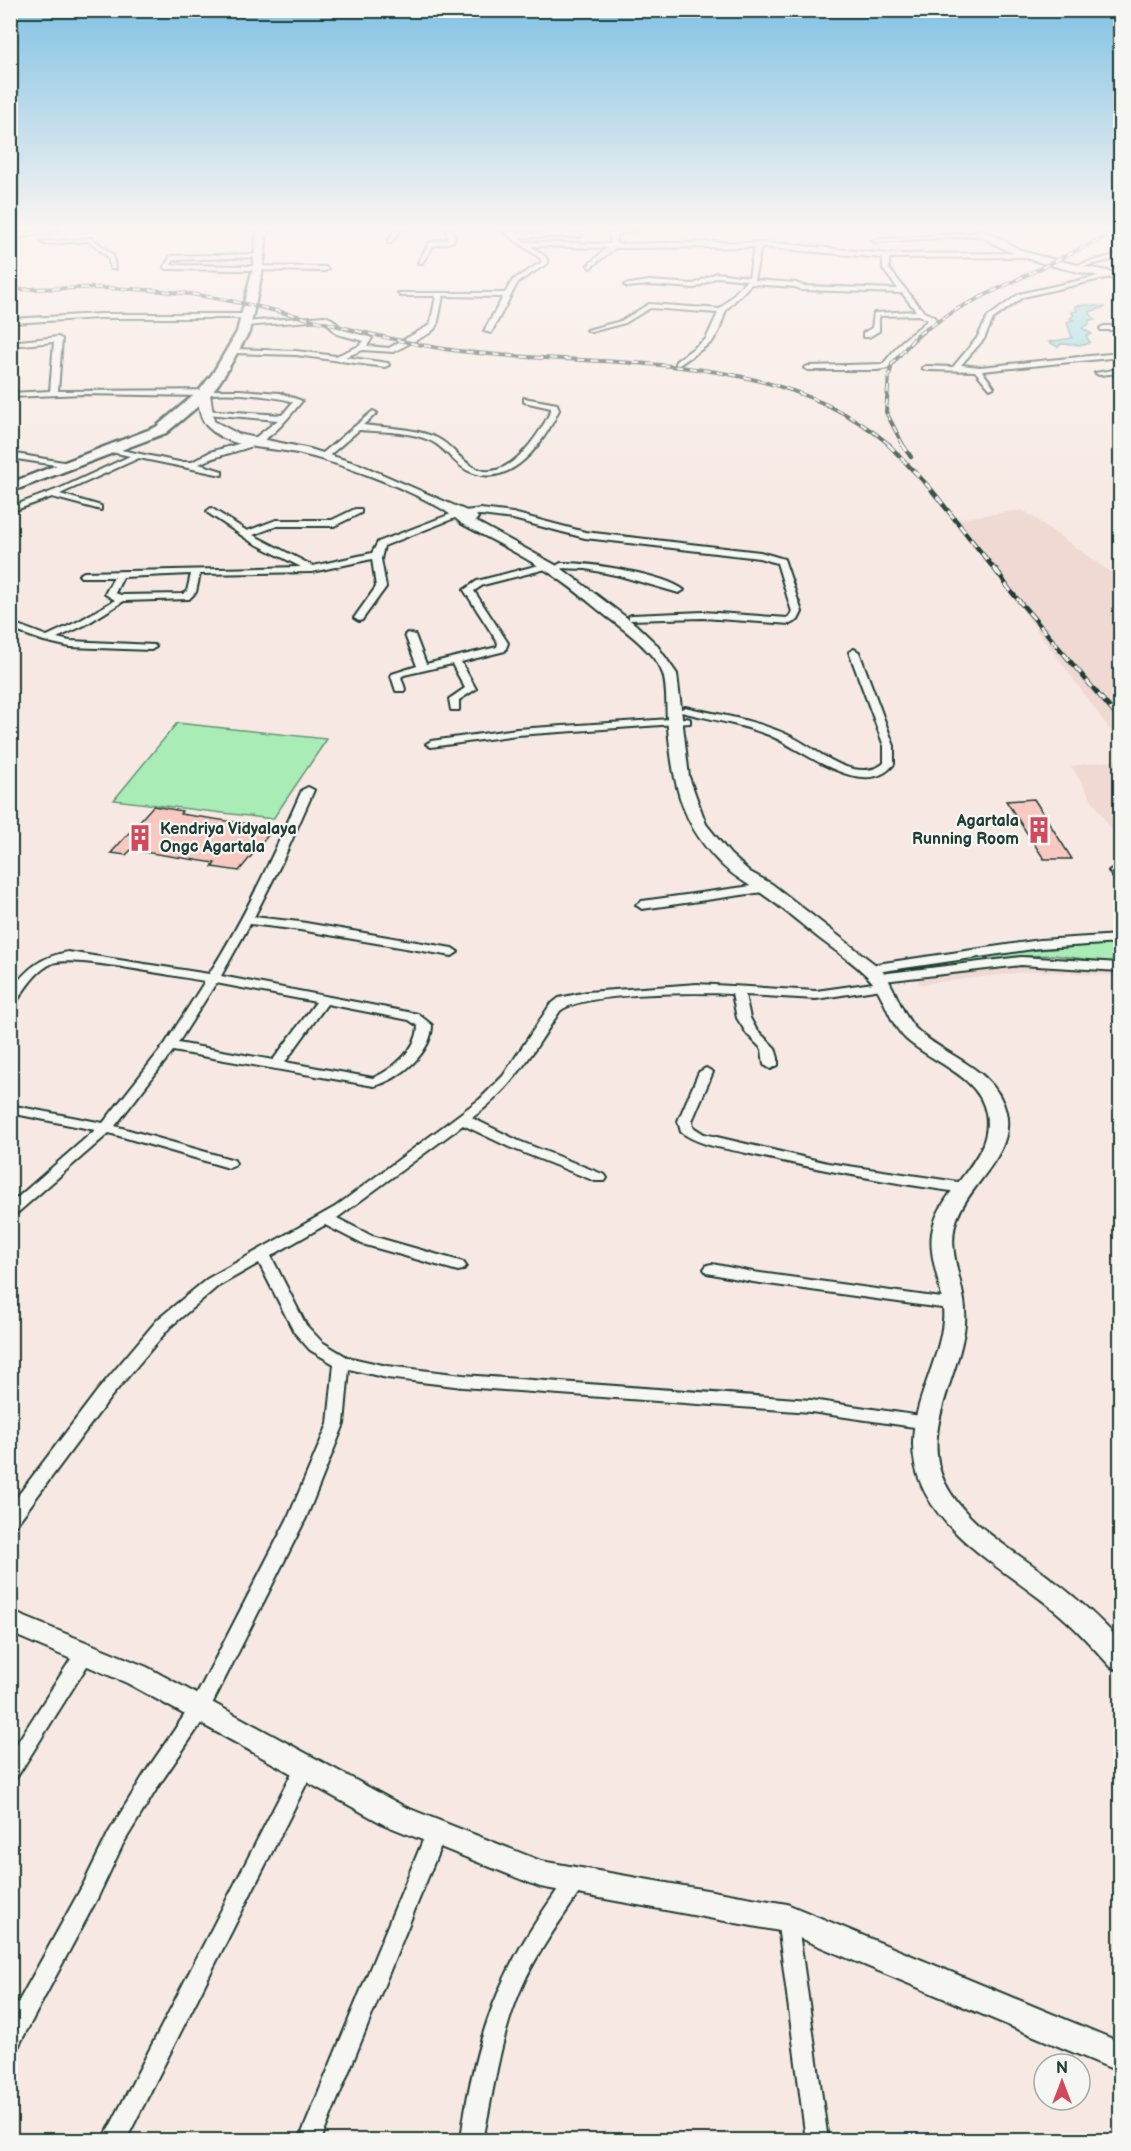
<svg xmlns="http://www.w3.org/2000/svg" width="1131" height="2151" font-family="'Balsamiq Sans',sans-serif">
<rect width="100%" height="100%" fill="#f7e8e3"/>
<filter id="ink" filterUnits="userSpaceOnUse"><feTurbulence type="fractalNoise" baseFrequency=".0167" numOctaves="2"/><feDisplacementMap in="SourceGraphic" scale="12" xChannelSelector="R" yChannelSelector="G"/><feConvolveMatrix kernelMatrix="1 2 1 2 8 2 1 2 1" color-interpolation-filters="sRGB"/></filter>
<g filter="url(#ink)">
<g fill="#efd9d2">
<path d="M1023,510L1120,579V743L956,519Z"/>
<path d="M1120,760V844L1071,766Z"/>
<path d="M1120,931V976L1036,971L921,984L901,962Z"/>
</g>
<g fill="#a9ecb6" stroke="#649475" stroke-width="1.5">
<path d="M177,723L327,739L273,819L114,800Z"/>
<path d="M1115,944V963L1054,955L1025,956L892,973L888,971L1024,951Z"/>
</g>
<path fill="#86d7de" stroke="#5d999a" stroke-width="1.5" d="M1086,305L1106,307L1089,312L1095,320H1089V324L1082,328L1092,334L1086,336L1090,342L1085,345L1061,344L1058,347L1049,342L1072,338L1067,322L1074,320L1070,318L1074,315L1071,312L1077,311L1075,306Z"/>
<g fill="#f9c9c1" stroke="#1f3d34" stroke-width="1.5">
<path d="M1034,799L1072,859H1044L1006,801Z"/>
<path d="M153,806L182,811L180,814L274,828L239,871L212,867L215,863L131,850L126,855L111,853Z"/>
</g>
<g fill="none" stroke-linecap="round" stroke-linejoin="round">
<defs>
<g id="street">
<path d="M43,230H59L10,239V235Z"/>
<path d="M395,230H401L391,243H387Z"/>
<path d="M446,230H452L455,238L452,242L433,246L422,263H418L429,243L448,239Z"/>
<path d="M501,230H508L513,233H579L582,235L579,237H518L525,242L610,244L611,233L639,230L616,235V244L721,242L785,244L886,254L1025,253L1028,255L1025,257L889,258V269L924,312L933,316L936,320L908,345L889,368L877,370H808L804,368L808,366L883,364L902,341L928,320L919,315L879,316V331L869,337H863V333L872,328L874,313L916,311L902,293L802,290L795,287L751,284L726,310L719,331L712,342L679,365H676V361L706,339L718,313L650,308L625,323L591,332L587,330L621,321L649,304L720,309L747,280L717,277L695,288L649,285L627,287L624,285L649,281L694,284L716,273L749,277L754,247L615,248L590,268L588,265L607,248L531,246L546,257L548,263L518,282L491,333L484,331L503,297L443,296L437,326L430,333L393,352L363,350L345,357L388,363L389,365L385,367L296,355L234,353L230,351L234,349L296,351L336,356L359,346L364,341L337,334L324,320L245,326L241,324L245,322L325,316L332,319L343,330L372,338L367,346L389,348L430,325L436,296H400L398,293H505L513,280L542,262L541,259ZM761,247L883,258V269L898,289L803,286L796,283L754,280Z"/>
<path d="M985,232L987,235L875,242L872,240Z"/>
<path d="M92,238L113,255L115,269H111L108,257L89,241L44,244L41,242Z"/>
<path d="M259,254L261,257L173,260L171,265L325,267L328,269L325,271L167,269L164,267L171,256Z"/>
<path d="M1120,254V258L1072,269L1069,267Z"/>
<path d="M1112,273L1114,276L1023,297L993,319L984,339L961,365L980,367L1120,353V357L982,371L994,387L990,389L975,371L926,370L922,368L926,366L953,367L977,338L988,317L1019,294Z"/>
<path d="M100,314H247L250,316L247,318H100L10,323V319Z"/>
<path d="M1104,326H1120V330H1101L1100,328Z"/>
<path d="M58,337L62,339L58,391L240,390L280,393L302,401C290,416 275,435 257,444C240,452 218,454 199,464L222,471V475L139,458L60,494L101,506V510L52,497L10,512V507L61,488L130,456L107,451V447L179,462H192L210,452L252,440L278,420L206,414H203V410L282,415L293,402C279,396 217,390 204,396L83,394L10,397V393L50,391L54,342L10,346V342Z"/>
<path d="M1120,369V373L1099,375L1095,373Z"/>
<path d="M524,398L557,404L559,410C544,442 512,489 471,472C455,466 446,448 431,441C410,431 382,432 359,430L325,459L318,457L373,411L377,413L363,425C387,428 415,428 437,438C451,445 459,459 473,467C506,486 540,435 551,410V408L524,402Z"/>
<path d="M10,453L69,463L73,465L69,467L10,458Z"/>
<path d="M211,508L247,531L276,520H332L355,509H361V513L334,526H277L253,535L313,566L372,553L378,542L456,512L481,509L513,513L585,532L760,552L784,559L802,612L798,620L790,624L703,618L629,620V616L632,615L703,612L788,618L792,612L777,563L759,558L585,538L513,519L481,515L460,516L384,546L381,559L386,587L362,620L359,621L354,618L376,587L372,559L312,572L200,574L196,592L189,599L124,601L85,625L57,638L70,641L154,645L156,647L151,650L70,647L44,641L10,629V622L47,636L79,621L115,600L105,594L114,577H81L79,575L84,572L301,567L250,541L208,513L207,511ZM191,574L187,591L183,594L121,595L115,593L123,577Z"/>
<path d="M547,563L552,566L550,568L483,585L474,591L508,643L505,651L461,662L476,689L459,700V710H451L449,699L465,688L452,664L404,675L401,677L405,689L404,691H396L391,676L392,674L417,666L405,635L407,633L415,635L426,664L497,647L498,643L464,590L477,581Z"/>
<path d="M561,563C587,562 664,574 684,590L679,593L620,576L586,569L558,568L556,566Z"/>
<path d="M854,649L859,652L894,746V764C863,803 798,745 766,734C739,724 710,719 681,712L680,710L685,707C719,715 756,720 788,735C810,745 829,763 853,769C864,771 875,771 884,763V746L849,652Z"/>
<path d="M686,718L690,719V723L517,735L431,747L426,744L431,741L517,729Z"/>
<path d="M308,787L314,790L282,862L254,917L300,922L452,948L458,952L452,956L300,930L250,924L221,976L418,1014L432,1025C432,1053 399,1080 374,1086L173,1051L115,1126L234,1160L236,1163L234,1166L229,1168L109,1133L15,1215L10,1217V1204L95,1130L10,1113V1105L103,1123L165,1044L205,981C177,977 72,955 53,963C35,971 25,989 15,1004L10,1005V991C27,969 40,957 68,952L209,974C246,916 274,853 302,790ZM216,983L316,1002L273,1060L178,1043ZM327,1004L409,1020L418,1026C418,1049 392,1070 373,1078L285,1062Z"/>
<path d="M1115,867L1120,870V881H1116L1109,871Z"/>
<path d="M766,884L772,888L770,891L642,909L636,905L642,901Z"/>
<path d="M1120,935V943L1040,948L870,973L864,969L870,965L1040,940Z"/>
<path d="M1021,957L1120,963V971L1021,965L884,981L890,985L888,988L816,999L745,995L750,1018L756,1029L775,1048L778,1058V1065L771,1069L764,1065L762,1049L747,1034L737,1018L732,994C698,992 583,992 560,1011C532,1053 514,1087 472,1118L519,1141L605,1175L607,1178L605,1181H595L509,1147L463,1125L337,1218L372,1236L463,1262L466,1266L463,1270L458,1271L362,1244L325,1225L271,1256L306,1325L322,1342L347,1357L387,1366L463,1375L811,1400L928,1417L934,1419L936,1423L934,1427L928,1429L811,1412L463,1387L387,1378L349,1369L344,1424L306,1518L206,1716L159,1785L123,1844L98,1897L18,2047L10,2050V2017L84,1883L109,1832L145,1773L192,1704L288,1518L328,1424L334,1364L310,1350L294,1332L259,1263L217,1287L170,1327L110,1398L16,1525L10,1527V1506L98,1390L158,1319L207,1279L335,1207L480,1099L503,1076L550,1005L559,998L587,992L697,984L816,991L880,982L874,978L880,974Z"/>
<path d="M706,1068L713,1072L692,1121L693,1127L704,1134L828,1163L965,1183L972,1188L965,1193C891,1183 819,1170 746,1153C724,1148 700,1146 681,1132L678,1121L699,1072Z"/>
<path d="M712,1264L753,1272L956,1300L961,1301L964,1305L961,1309L956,1310L753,1282L707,1273L704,1269L707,1265Z"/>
<path d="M85,1645L92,1648L94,1653L92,1658L17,1777L10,1779V1754L78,1648Z"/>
<path d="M305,1759L312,1761L315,1767L126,2140H103L298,1761Z"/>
<path d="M436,1824L443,1827L446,1833L321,2140H299L426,1833L429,1827Z"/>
<path d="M576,1871L583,1873L586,1880L583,1887C561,1920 537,1952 521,1989C500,2037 494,2089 483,2140H461C468,2082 483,2020 510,1967C526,1934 548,1904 569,1873Z"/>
<path d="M787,1908L794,1911L797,1918L828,2140H806L777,1918L780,1911Z"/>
</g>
<g id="secondary">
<path d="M975,230C994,230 1010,248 1029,253C1059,262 1090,267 1120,274V280C1077,272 1007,260 975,230Z"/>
<path d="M204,391L210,394L214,421L238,434L310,449L361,465L476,515L478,518L475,521L561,568L635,624L656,644L677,674L689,777L706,824L730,854L750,872L772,884L881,969C896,987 900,1012 915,1028C944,1057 995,1067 1006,1112C1016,1157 965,1185 955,1225C947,1258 968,1289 965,1323C961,1374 920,1429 944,1481C965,1525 1017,1552 1054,1581C1078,1599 1100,1619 1120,1641V1670L1111,1667C1092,1646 1074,1626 1053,1609C1000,1565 913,1523 913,1444C913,1401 939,1363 943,1321C946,1291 928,1262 932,1233C938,1188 995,1161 986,1113C979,1075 931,1062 906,1039C887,1021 885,993 867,976C853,962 836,951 820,939C801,924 782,907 761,893C747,883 732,876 719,862C677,819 673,777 667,719C666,705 667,687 663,674C655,652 625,630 606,616C589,602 571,587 553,575C524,556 492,540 462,524C436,497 335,461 297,453C270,447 230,449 209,428C199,420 199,406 198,394Z"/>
<path d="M10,1611L147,1667L405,1807L541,1861L787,1904L1120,2042V2072L785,1932L540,1887L385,1825L127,1683L10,1633Z"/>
</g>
<path id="primary" d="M257,230H267L263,268L249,332L225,374L209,397L166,433L10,492V483L156,427L199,391L213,373L237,332L253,268Z"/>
</defs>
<use href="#street" stroke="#1f3d34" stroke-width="4"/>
<use href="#secondary" stroke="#1f3d34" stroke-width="4"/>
<use href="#primary" stroke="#1f3d34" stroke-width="5"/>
<use href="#street" fill="#f6f6f2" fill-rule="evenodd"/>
<use href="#secondary" fill="#f6f6f2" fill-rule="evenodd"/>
<use href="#primary" fill="#f6f6f2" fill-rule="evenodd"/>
<defs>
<g id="rail-far1">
<path d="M10,290C76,287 144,286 209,297C289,310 365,337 445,349C592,371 767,342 890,445"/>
<path d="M903,445L886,412L889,376L892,364L917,335L959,308L1119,230"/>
</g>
<g id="rail">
<path d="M888,444L930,488L999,575"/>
<path d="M902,444L911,457"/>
<path d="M996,569L1009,589L1120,720"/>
</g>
</defs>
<use href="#rail-far1" stroke="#1f3d34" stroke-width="4"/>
<use href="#rail" stroke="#1f3d34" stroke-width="4.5"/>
<use href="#rail-far1" stroke="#f6f6f2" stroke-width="2" stroke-dasharray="7" stroke-linecap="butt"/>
<use href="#rail" stroke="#f6f6f2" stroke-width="3" stroke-dasharray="9" stroke-linecap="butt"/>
</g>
</g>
<linearGradient id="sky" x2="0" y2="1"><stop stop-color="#81c2e4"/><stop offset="0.43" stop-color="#fbf5f2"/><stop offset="1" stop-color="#fbf5f2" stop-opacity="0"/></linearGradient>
<rect width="1131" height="531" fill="url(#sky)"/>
<defs>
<symbol id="building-bare" viewBox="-9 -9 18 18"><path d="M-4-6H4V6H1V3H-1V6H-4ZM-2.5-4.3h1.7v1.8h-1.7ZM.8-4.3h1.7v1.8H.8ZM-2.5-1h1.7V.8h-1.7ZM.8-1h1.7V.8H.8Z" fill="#d1495b" stroke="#f6f6f2" stroke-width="2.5" paint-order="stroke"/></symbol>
</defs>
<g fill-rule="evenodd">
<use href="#building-bare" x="1020" y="811" width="38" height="38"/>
<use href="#building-bare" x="121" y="819" width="38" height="38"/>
</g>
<g text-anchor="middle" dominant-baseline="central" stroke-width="4.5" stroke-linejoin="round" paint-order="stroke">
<g font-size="16" font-weight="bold" fill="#1f3d34" stroke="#f6f6f2" text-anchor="end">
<text x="1019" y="821">Agartala<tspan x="1019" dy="18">Running Room</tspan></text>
<text x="160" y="829" text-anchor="start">Kendriya Vidyalaya<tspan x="160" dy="18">Ongc Agartala</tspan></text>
</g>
</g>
<rect width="1131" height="2151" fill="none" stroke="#f6f6f2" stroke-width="36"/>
<rect x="18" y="18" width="1095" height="2115" fill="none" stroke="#1f3d34" stroke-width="2" filter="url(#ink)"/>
<g transform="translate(1062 2082)"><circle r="28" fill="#f6f6f2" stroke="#a0aca6" stroke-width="1.5"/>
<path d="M0-4.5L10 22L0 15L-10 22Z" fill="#d1495b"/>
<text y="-9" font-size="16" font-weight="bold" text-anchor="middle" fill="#1f3d34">N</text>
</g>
</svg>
